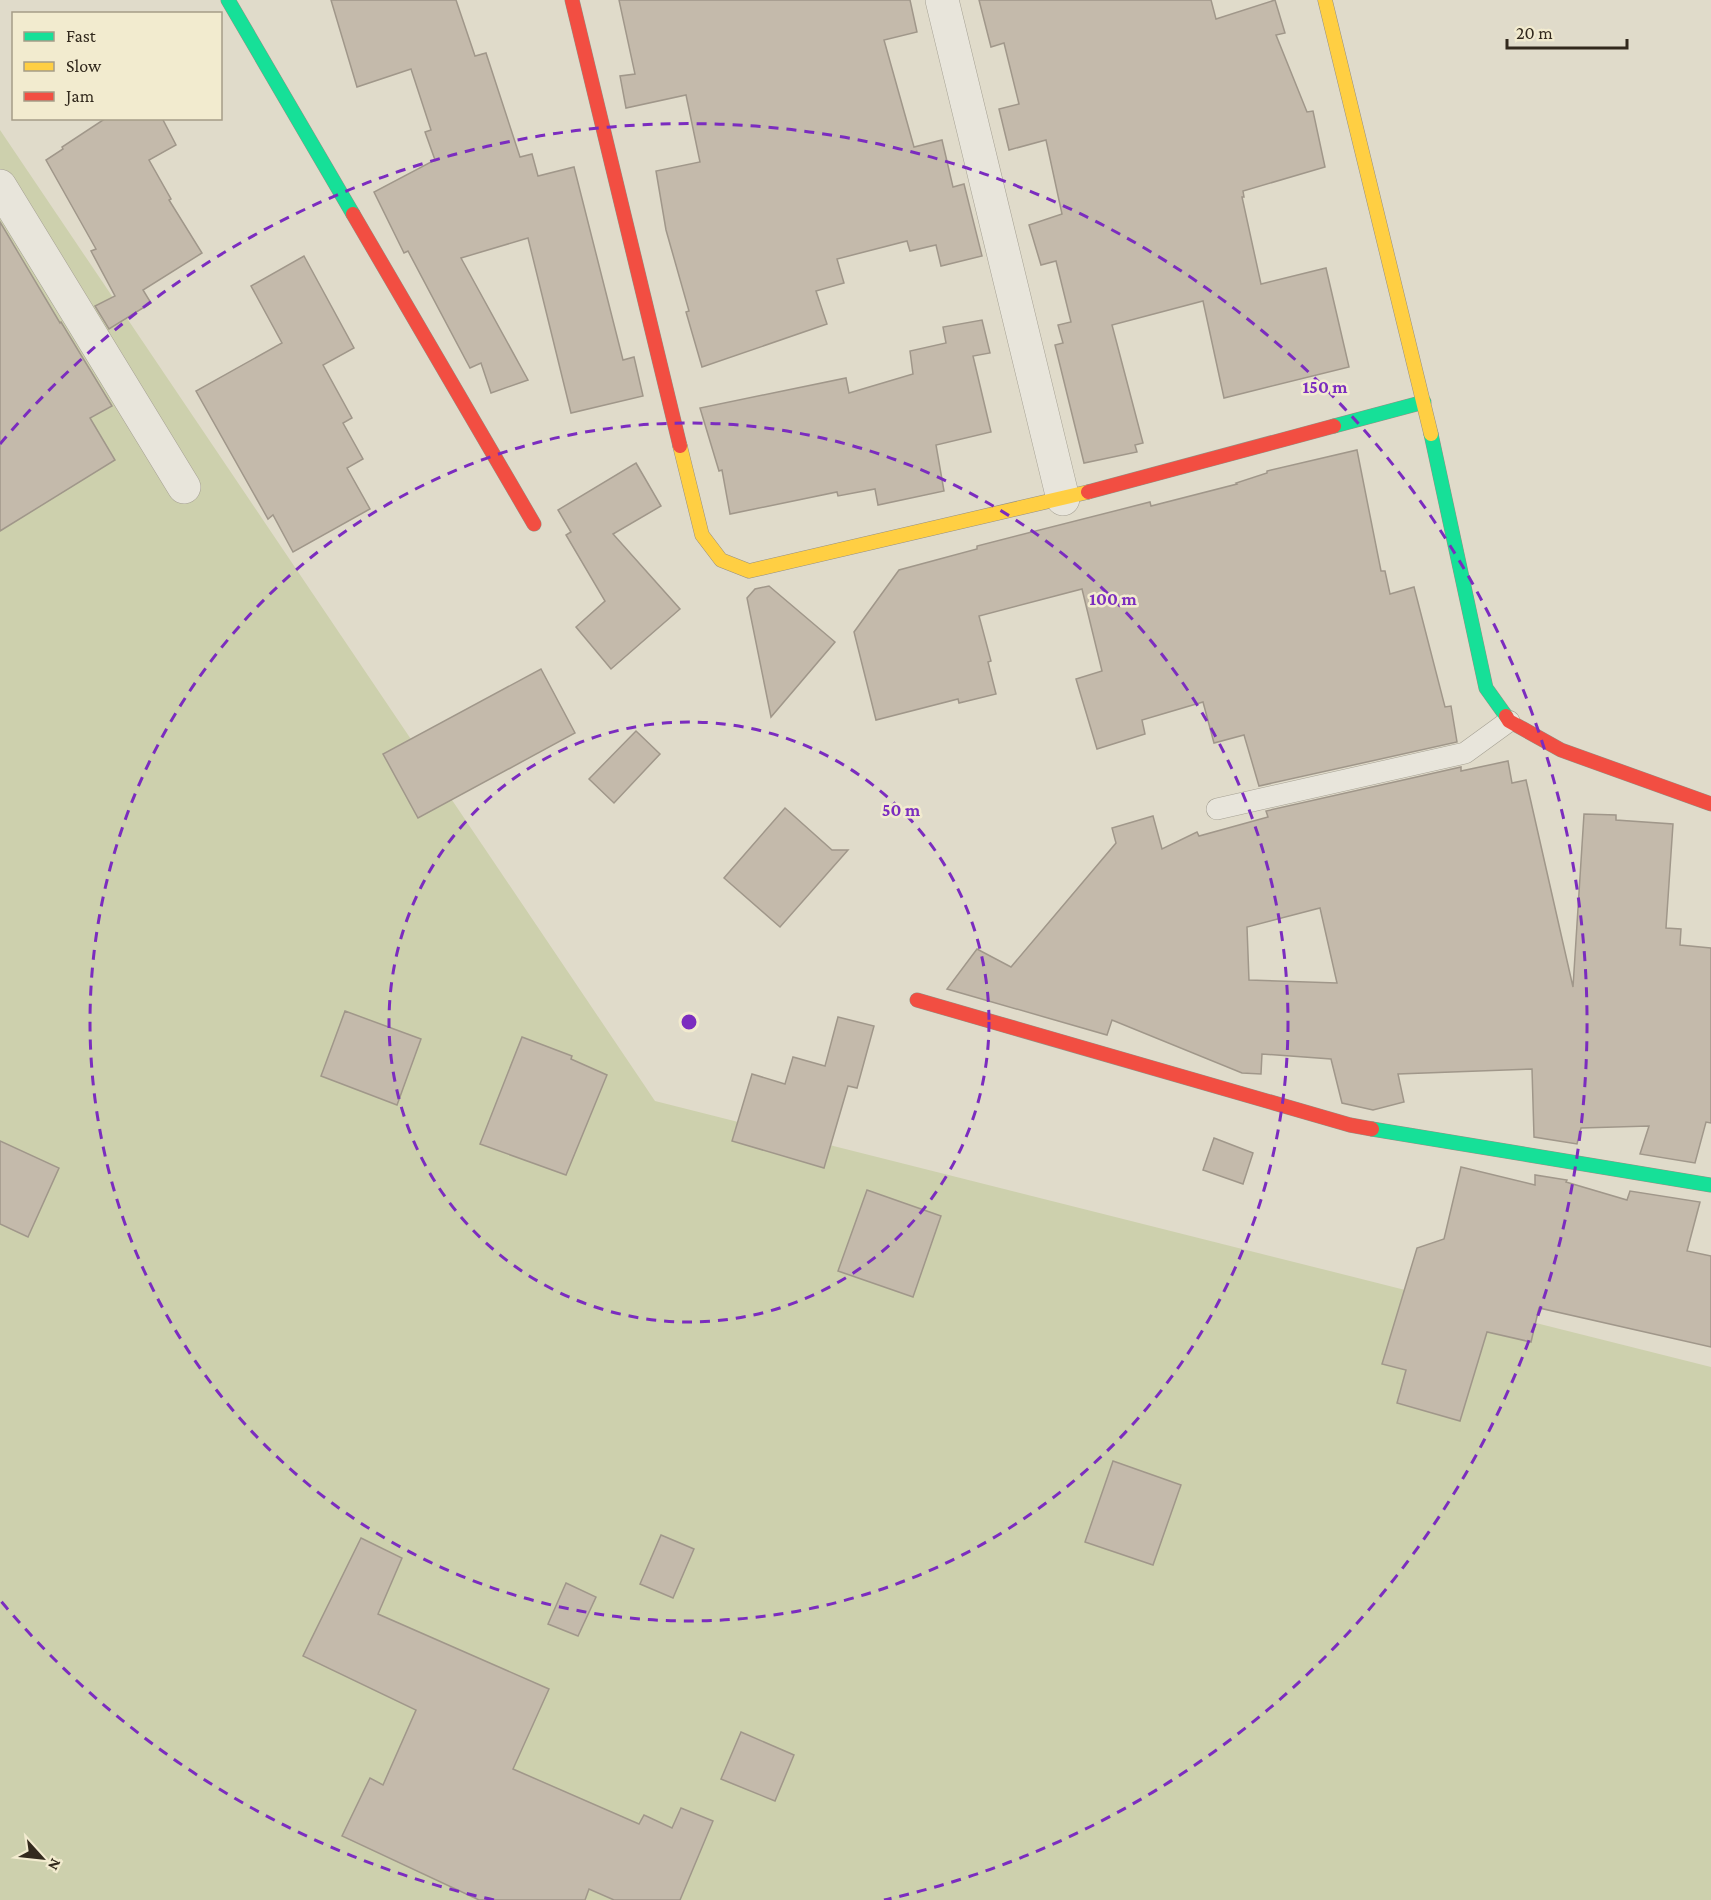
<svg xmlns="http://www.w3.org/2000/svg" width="1711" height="1900" font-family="'Crimson Pro',serif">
<rect width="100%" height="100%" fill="#e0dbca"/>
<path fill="#cdd0ad" d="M0,130L655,1101L1711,1367V1900H0Z"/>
<g fill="#c4baab" stroke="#a0978a" stroke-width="1.5" fill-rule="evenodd">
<path d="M331,0H456L475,56L486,53L520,157L532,154L538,176L574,167L623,360L634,357L643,396L571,413L528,238L461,258L528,380L491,393L481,363L470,368L408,251L404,253L374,192L435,160L425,132L431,130L411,69L357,87Z"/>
<path d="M619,0H910L917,32L884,40L914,147L942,140L953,187L964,184L982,256L941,266L936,245L910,251L907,241L837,259L844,283L816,291L827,324L702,367L686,312L689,311L666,230L656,171L700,162L686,95L626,108L620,76L635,74Z"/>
<path d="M979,0H1211L1216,19L1275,0L1285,33L1276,35L1307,112L1313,111L1325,167L1243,191L1244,197H1242L1261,284L1326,268L1349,367L1224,398L1203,301L1112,325L1143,443L1135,445L1137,452L1084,463L1055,345L1063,343L1058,325L1071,322L1056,261L1041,265L1029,225L1062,214L1046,140L1009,150L999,109L1019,104L1004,43L991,47Z"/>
<path d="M106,118H162L176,145L149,160L171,199L169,200L202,253L143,290L151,303L109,329L95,306L115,296L91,251L96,249L46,160L63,149L62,147Z"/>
<path d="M0,222L60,323L61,322L112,406L90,418L115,460L0,531Z"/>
<path d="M304,256L354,348L323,365L352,418L343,423L363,459L347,468L370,509L293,552L273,515L268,519L196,391L282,343L251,286Z"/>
<path d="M982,320L990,353L973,356L991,432L936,445L944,491L878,505L875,489L838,496L837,492L730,514L722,470L719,471L700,408L846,378L849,393L913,374L910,351L946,343L943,327Z"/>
<path d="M1357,450L1381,571H1385L1390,594L1414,587L1445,707L1451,706L1457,742L1259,786L1244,735L1214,743L1203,702L1142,720L1145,734L1097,749L1076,679L1102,671L1082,589L979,616L991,661L988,662L996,694L959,703L958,699L876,720L854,632L899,570L977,549V546L1150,502L1151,506L1237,484L1236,483L1267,473V471Z"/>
<path d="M636,463L661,506L613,534L680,609L611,669L576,627L605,601L566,535L571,532L558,510Z"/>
<path d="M769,586L835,642L771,717L747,598L755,589Z"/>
<path d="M541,669L575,733L418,818L383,754Z"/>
<path d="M636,731L660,754L614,803L589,779Z"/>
<path d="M1508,761L1512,783L1526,780L1573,987L1584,814L1616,815V820L1673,824L1666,928L1681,929L1680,945L1711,948V1123L1706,1122L1695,1163L1640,1154L1649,1126L1581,1128L1577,1144L1534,1137L1532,1069L1398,1074L1404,1102L1373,1110L1342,1103L1331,1059L1262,1054L1261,1074L1242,1073L1112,1020L1107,1035L947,989L977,949L1011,967L1116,843L1112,828L1153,816L1162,849L1197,832L1199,836L1268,817L1266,811L1461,767V771ZM1320,908L1337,983L1249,980L1247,927Z"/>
<path d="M785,808L832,850H848L780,927L724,878Z"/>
<path d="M345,1011L421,1039L397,1105L321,1076Z"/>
<path d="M838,1017L874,1026L857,1088L848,1086L824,1168L732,1141L752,1074L785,1084L793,1057L825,1066Z"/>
<path d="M522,1037L572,1056L571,1059L607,1075L566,1175L480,1144Z"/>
<path d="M1214,1138L1253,1153L1243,1184L1203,1170Z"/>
<path d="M0,1141L59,1168L28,1237L0,1224Z"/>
<path d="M1461,1167L1535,1185V1175L1567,1180L1566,1182L1627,1200L1630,1191L1700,1202L1687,1251L1711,1256V1347L1539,1308L1531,1342L1487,1332L1460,1421L1397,1403L1406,1370L1382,1364L1417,1248L1444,1239Z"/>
<path d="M867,1190L941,1216L913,1297L838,1271Z"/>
<path d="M1113,1461L1181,1485L1153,1565L1085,1542Z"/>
<path d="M661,1535L694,1549L673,1598L640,1584Z"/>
<path d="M361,1538L402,1558L378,1614L549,1689L513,1769L639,1824L644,1815L672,1828L681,1808L713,1821L680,1900H614L589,1889L585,1900H479L342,1836L370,1778L383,1785L416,1710L303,1656Z"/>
<path d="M566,1583L596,1597L578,1636L548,1624Z"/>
<path d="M741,1732L794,1755L775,1801L721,1779Z"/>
</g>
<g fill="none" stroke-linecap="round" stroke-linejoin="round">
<defs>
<path id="lane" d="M1217,809L1465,753L1509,721"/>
<g id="street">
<path d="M942,0L1063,499"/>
<path d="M0,186L184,487"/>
</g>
<g id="fast">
<path d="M228,0L353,214"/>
<path d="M1334,426L1424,402"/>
<path d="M1431,434L1486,688L1506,716"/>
<path d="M1372,1129L1711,1185"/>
</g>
<g id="slow">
<path d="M1325,0L1431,434"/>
<path d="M680,446L702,535L721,560L749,571L1088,492"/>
</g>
<g id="jam">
<path d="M572,0L680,446"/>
<path d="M353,214L534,524"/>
<path d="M1088,492L1334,426"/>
<path d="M1506,716L1509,721L1561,750L1711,804"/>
<path d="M917,1000L1350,1125L1372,1129"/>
</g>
</defs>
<use href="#lane" stroke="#a5a093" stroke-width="22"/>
<use href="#street" stroke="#a5a093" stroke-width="34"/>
<use href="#fast" stroke="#958f83" stroke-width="15"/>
<use href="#slow" stroke="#958f83" stroke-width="15"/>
<use href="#jam" stroke="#958f83" stroke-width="15"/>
<use href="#lane" stroke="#e8e5db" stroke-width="21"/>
<use href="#street" stroke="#e8e5db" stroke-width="33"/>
<use href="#fast" stroke="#16e098" stroke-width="14"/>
<use href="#slow" stroke="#ffcf43" stroke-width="14"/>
<use href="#jam" stroke="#f24e42" stroke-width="14"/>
</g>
<g fill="none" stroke="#7b2cbf" stroke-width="3" stroke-dasharray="10 8">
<circle cx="689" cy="1022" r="300"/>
<circle cx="689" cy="1022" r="599"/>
<path d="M494 1900A899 899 0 0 1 0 1600M0 444A899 899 0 1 1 884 1900"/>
</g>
<circle cx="689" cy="1022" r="9" fill="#7b2cbf" stroke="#f2ebcf" stroke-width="3"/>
<g font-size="18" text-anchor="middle" font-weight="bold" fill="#7b2cbf" stroke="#f2ebcf" stroke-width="5" stroke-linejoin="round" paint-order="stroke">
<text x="1325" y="393">150 m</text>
<text x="1113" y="605">100 m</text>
<text x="901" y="816">50 m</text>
</g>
<rect x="12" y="12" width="210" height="108" fill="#f2ebcf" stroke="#a59d88" stroke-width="1.5"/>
<rect x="24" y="32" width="30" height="9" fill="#16e098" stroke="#a59d88" stroke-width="1.5"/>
<text x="66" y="42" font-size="18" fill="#32291d">Fast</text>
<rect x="24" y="62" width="30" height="9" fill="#ffcf43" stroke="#a59d88" stroke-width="1.5"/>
<text x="66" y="72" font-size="18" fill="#32291d">Slow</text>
<rect x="24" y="92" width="30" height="9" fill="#f24e42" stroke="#a59d88" stroke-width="1.5"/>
<text x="66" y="102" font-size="18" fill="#32291d">Jam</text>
<g transform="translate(42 1858) rotate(117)" stroke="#f2ebcf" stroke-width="4.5" paint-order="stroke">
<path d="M0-4.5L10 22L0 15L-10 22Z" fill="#32291d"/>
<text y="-9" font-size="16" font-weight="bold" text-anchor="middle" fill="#32291d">N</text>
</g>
<path d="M1507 39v9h120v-9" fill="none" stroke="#32291d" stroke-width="3"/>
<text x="1516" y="39" font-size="18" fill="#32291d" stroke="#f2ebcf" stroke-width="4.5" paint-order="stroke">20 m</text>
</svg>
